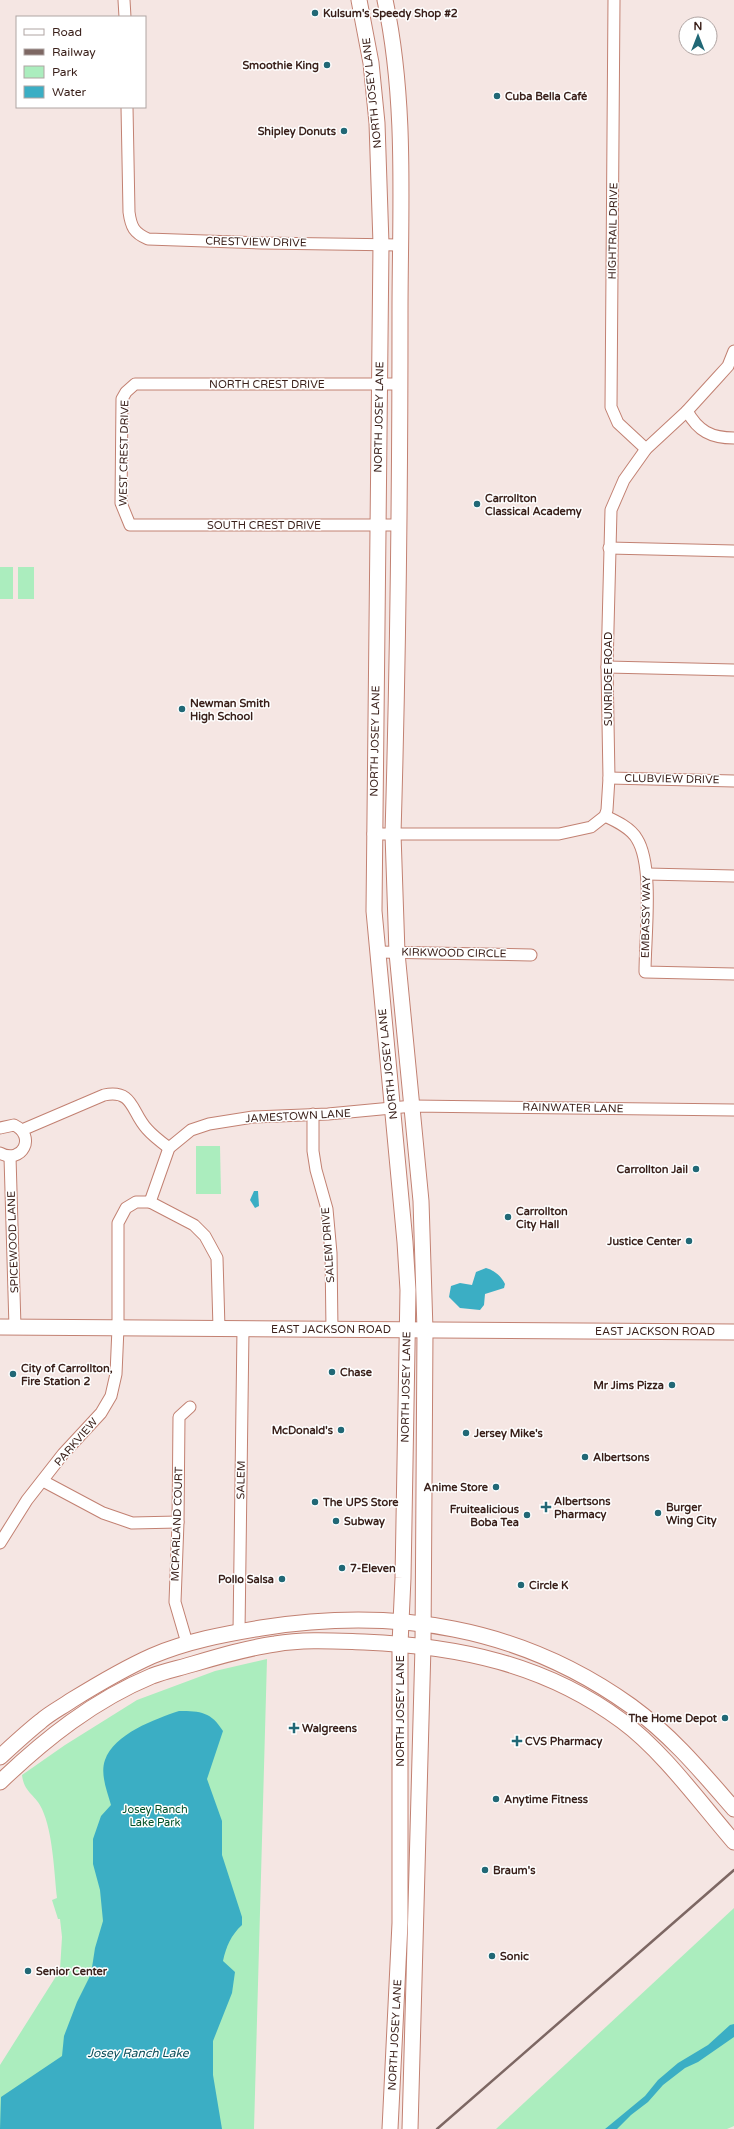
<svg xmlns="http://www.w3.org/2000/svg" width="734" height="2129" font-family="'Varela Round',sans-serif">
<rect width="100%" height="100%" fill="#f5e6e3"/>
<g fill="#abedbe">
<rect x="0" y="567" width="13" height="32"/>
<rect x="18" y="567" width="16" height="32"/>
<path d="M196,1146H220L221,1194H196Z"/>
<path d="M267,1659L254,2129H0V2065L60,1970L62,1937L60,1919H58L52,1900L57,1898C54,1871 53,1833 42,1809C36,1795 24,1793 22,1775L65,1745L137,1700L215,1671Z"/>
<path d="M734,1908V2126L727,2129H496Z"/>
</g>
<g fill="#3baec4">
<path d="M254,1191H258L259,1206L255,1208L250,1200Z"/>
<path d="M486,1268C494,1270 502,1277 505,1284L504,1288L485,1294L484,1305L480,1310L460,1308L449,1297L451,1286L460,1283L472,1285L476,1272Z"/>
<path d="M179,1711C201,1711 211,1712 223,1731L207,1779L222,1821V1855L242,1917V1925C231,1935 226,1947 223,1961L235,1972L232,1993L213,2041V2075L222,2129H0L1,2097L62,2056L64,2036L77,2002L91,1974L95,1948L103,1921L100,1890L93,1864V1839L101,1816L111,1805C107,1791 100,1774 105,1760C114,1734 155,1719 179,1711Z"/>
<path d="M734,2024V2037L698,2062L685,2068L663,2085L648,2102L631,2115L617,2129H605L645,2096L658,2080L678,2063L708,2045L730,2025Z"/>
</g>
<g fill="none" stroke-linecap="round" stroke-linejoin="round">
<defs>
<g id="street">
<path d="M124,0L125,17"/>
<path d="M614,0L611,407L618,423L646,449"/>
<path d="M127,107L129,212C131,227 134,233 148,239L262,243L400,245"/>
<path d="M687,411C698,431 711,438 734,438"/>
<path d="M398,525H130L121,503L122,399L126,392L135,384H400"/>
<path d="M609,548L734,551"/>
<path d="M607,667L734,670"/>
<path d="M609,778L734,781"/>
<path d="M605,816C616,821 631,828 637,839C654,866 645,937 645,972L734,974"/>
<path d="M373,834H559L591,827L605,816L607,810L609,778L607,667L611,510L624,480L646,449L687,411L718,377L728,366L734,351"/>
<path d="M647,874L734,876"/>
<path d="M378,952L531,955"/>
<path d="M313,1114V1151L316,1170L327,1209L331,1253L332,1329"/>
<path d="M0,1128L14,1125C37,1136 22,1165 0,1153"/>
<path d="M22,1130L104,1095C134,1089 131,1112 147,1129C153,1136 161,1142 169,1148"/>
<path d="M10,1157L15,1327"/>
<path d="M150,1202L169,1148L191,1130L209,1124L253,1117L328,1114L413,1106L734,1110"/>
<path d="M43,1481L103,1513L132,1523L178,1522"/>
<path d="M0,1543L27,1500L63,1454L101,1413L111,1396L116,1374L118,1328V1223L126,1208L136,1202H150L194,1225L205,1236L217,1258L219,1328"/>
<path d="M239,1632L243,1329"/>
<path d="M187,1643L175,1602L178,1522L179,1417L190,1407"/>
</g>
<g id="secondary">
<path d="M359,0L371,63L377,123L381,244L374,911L405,1242L408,1290L403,1578L400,1644V1923L390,2129"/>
<path d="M385,0C407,103 400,209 400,313C400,487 398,660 393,834L397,953L421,1201L425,1330L423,1646L410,2129"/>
<path d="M0,1327L734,1332"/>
<path d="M0,1757C13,1745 27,1732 41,1721C50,1713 62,1707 72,1700C98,1684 125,1668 152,1656C187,1641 225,1634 261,1628C395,1607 519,1626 631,1706C672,1736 701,1771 734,1809"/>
<path d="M0,1782C45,1739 94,1700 152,1676C165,1671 180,1668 193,1664C220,1656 247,1648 275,1644C305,1639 334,1641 364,1642C458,1646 545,1664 622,1721C663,1751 701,1804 734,1842"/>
</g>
</defs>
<use href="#street" stroke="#c28172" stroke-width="13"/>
<use href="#secondary" stroke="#c28172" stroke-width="17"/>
<use href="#street" stroke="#fff" stroke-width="11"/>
<use href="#secondary" stroke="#fff" stroke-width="15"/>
<path stroke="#7d6763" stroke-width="2.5" d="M437,2129L734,1870"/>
</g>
<g fill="#216876" stroke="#fff" stroke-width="1.5">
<circle cx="315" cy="13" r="4"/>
<circle cx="327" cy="65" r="4"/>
<circle cx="497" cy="96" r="4"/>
<circle cx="344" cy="131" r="4"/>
<circle cx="477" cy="504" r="4"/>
<circle cx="182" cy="709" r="4"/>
<circle cx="696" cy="1169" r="4"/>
<circle cx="508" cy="1217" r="4"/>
<circle cx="689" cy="1241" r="4"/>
<circle cx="332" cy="1372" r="4"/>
<circle cx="13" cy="1374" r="4"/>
<circle cx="672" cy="1385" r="4"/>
<circle cx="341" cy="1430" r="4"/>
<circle cx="466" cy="1433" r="4"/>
<circle cx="585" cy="1457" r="4"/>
<circle cx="496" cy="1487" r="4"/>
<circle cx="315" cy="1502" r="4"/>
<path d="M544 1501h4v4h4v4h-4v4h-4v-4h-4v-4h4z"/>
<circle cx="658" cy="1513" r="4"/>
<circle cx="527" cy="1515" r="4"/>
<circle cx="336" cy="1521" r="4"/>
<circle cx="342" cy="1568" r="4"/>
<circle cx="282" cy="1579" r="4"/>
<circle cx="521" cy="1585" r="4"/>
<circle cx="725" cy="1718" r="4"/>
<path d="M292 1722h4v4h4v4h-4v4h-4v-4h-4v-4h4z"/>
<path d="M515 1735h4v4h4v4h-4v4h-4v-4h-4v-4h4z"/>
<circle cx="496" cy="1799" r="4"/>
<circle cx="485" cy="1870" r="4"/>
<circle cx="492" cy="1956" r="4"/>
<circle cx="28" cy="1971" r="4"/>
</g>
<g text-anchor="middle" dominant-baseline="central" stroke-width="3" stroke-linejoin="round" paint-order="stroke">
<g font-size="11" font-weight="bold" fill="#391f19" stroke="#fff" text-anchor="start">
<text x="323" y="13">Kulsum's Speedy Shop #2</text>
<text x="319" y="65" text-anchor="end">Smoothie King</text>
<text x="505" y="96">Cuba Bella Café</text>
<text x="336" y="131" text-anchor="end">Shipley Donuts</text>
<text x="485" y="498">Carrollton<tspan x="485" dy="13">Classical Academy</tspan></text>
<text x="190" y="703">Newman Smith<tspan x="190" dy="13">High School</tspan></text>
<text x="688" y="1169" text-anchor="end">Carrollton Jail</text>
<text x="516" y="1211">Carrollton<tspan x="516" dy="13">City Hall</tspan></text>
<text x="681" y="1241" text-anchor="end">Justice Center</text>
<text x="21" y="1368">City of Carrollton,<tspan x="21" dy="13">Fire Station 2</tspan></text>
<text x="340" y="1372">Chase</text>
<text x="664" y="1385" text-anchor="end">Mr Jims Pizza</text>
<text x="333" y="1430" text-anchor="end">McDonald's</text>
<text x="474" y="1433">Jersey Mike's</text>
<text x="593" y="1457">Albertsons</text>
<text x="488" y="1487" text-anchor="end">Anime Store</text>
<text x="554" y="1501">Albertsons<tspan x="554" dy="13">Pharmacy</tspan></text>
<text x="323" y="1502">The UPS Store</text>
<text x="666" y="1507">Burger<tspan x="666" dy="13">Wing City</tspan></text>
<text x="519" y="1509" text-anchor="end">Fruitealicious<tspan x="519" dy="13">Boba Tea</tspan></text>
<text x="344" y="1521">Subway</text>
<text x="350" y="1568">7-Eleven</text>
<text x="274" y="1579" text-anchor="end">Pollo Salsa</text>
<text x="529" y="1585">Circle K</text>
<text x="717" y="1718" text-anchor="end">The Home Depot</text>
<text x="302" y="1728">Walgreens</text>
<text x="525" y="1741">CVS Pharmacy</text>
<text x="504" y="1799">Anytime Fitness</text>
<text x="493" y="1870">Braum's</text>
<text x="500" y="1956">Sonic</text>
<text x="36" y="1971">Senior Center</text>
</g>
<g font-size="11" fill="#391f19" stroke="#fff">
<text transform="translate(372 93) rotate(-96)">NORTH JOSEY LANE</text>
<text transform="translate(613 231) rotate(-89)">HIGHTRAIL DRIVE</text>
<text transform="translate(256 242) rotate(1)">CRESTVIEW DRIVE</text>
<text x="267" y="384">NORTH CREST DRIVE</text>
<text transform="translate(379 417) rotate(-89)">NORTH JOSEY LANE</text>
<text transform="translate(124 453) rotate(-89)">WEST CREST DRIVE</text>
<text x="264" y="525">SOUTH CREST DRIVE</text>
<text transform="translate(608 679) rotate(-90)">SUNRIDGE ROAD</text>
<text transform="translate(375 741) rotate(-89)">NORTH JOSEY LANE</text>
<text transform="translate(672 779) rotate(1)">CLUBVIEW DRIVE</text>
<text transform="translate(646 917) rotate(-89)">EMBASSY WAY</text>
<text transform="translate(454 953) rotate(1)">KIRKWOOD CIRCLE</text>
<text transform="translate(388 1064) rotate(-96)">NORTH JOSEY LANE</text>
<text transform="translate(573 1108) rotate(1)">RAINWATER LANE</text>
<text transform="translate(298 1116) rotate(-3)">JAMESTOWN LANE</text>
<text transform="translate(13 1242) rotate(-92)">SPICEWOOD LANE</text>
<text transform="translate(328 1245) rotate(-94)">SALEM DRIVE</text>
<text x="331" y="1329">EAST JACKSON ROAD</text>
<text x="655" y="1331">EAST JACKSON ROAD</text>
<text transform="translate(406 1387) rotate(-89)">NORTH JOSEY LANE</text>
<text transform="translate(76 1442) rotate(-49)">PARKVIEW</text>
<text transform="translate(241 1480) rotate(-89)">SALEM</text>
<text transform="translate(177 1524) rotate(-88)">MCPARLAND COURT</text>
<text transform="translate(400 1711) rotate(-90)">NORTH JOSEY LANE</text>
<text transform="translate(395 2035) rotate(-87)">NORTH JOSEY LANE</text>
</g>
<g font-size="11" fill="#005027" stroke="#fff">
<text x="155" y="1809">Josey Ranch<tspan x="155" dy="13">Lake Park</tspan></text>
</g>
<g font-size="12" font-style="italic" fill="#0d4f5b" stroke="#fff">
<text x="138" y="2053">Josey Ranch Lake</text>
</g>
</g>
<rect x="16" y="16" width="130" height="92" fill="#ffffff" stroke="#b0a5a3"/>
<rect x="24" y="29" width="20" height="6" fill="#ffffff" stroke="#b0a5a3"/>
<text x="52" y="36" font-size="12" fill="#391f19">Road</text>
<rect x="24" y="49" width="20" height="6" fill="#7d6763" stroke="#b0a5a3"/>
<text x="52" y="56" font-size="12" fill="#391f19">Railway</text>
<rect x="24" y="66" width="20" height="12" fill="#abedbe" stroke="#b0a5a3"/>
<text x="52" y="76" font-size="12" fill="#391f19">Park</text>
<rect x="24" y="86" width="20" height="12" fill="#3baec4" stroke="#b0a5a3"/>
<text x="52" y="96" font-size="12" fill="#391f19">Water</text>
<g transform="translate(698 36)"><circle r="19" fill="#ffffff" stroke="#b0a5a3"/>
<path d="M0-3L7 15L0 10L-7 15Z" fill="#216876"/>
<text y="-6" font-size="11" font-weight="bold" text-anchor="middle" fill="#391f19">N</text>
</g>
</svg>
